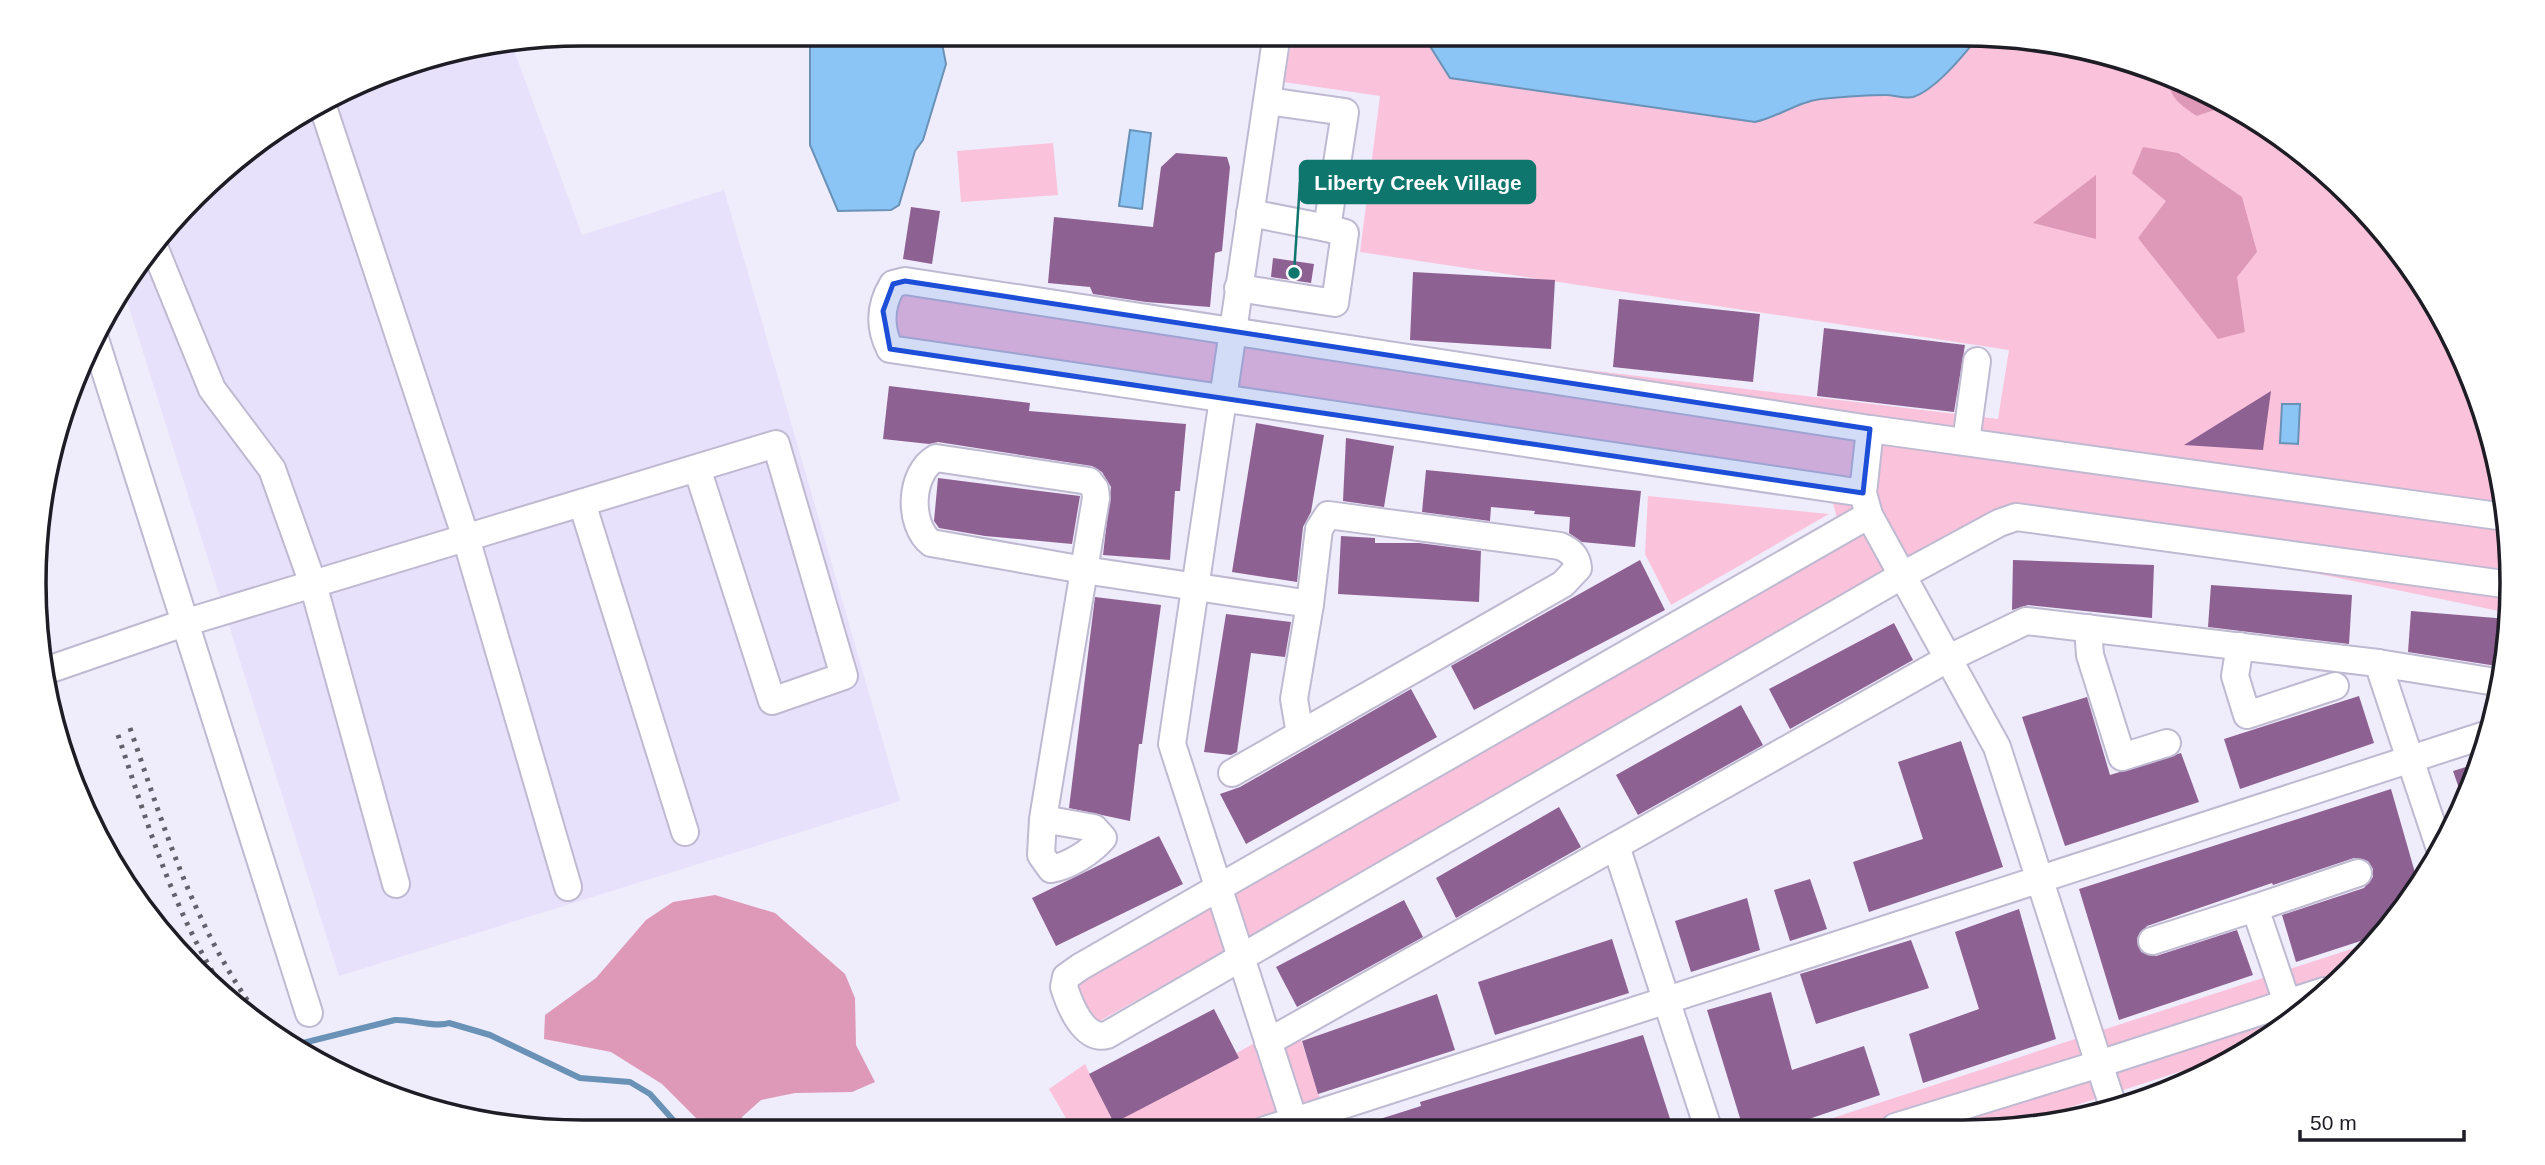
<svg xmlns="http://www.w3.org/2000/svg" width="2545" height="1165" font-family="Arial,sans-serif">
<rect width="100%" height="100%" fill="#efecfb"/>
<path fill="#e7e1fb" d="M512,45L582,235L724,190L900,801L339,976L123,288L221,169L308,107L406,63Z"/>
<g fill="#fac3db">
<path d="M1293,33H1963L2069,44L2171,74L2169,81L2197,116L2229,105C2405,199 2528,412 2509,613L2012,511L1096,1023L1071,982L1842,536L1827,482L893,345L898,288L1998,419L2009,350L1360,252L1380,96L1284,82Z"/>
<path d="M1053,143L1058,195L961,202L957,151Z"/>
<path d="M1648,496L1829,514L1671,605L1645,554Z"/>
<path d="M2373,942L2297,1018L2234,1054L2009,1127L1802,1128Z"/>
<path d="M1302,1016L1301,1040L1330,1129L1073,1130L1049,1089L1085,1064L1114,1123Z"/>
</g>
<g fill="#de99b9">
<path d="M2171,74L2172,75L2229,105L2197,116C2183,107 2164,95 2171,74Z"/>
<path d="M2143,147L2178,153L2242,197L2257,252L2237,277L2245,332L2218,339L2138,238L2166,201L2132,173Z"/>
<path d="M2096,175V239L2033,223Z"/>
<path d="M715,895L775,913L845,974L855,998L856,1045L875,1082L852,1092L795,1093L761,1100L742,1117L746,1131H709L662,1084L611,1052L544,1039L545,1015L596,978L646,920L673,902Z"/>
</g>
<g fill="#8bc5f5" stroke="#6a92b7" stroke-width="2">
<path d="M810,33H940L946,64L923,140L915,151L899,205L891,210L838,211L810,145Z"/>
<path d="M1428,33H1963L1980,35C1965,53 1936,90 1913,97C1905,99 1894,95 1886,95C1865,95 1842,97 1821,99C1796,102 1779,117 1755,122L1450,78L1428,43Z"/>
<path d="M1130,130L1151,133L1142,209L1119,206Z"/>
<path d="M2282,404H2300L2298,444L2280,443Z"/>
</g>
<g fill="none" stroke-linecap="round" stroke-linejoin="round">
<path stroke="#6a92b7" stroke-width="6" d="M299,1044L395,1020C410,1019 437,1028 449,1023L490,1035L580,1078L630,1082L650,1094L683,1131"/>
</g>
<g fill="#8e6193">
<path d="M1176,153L1227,157L1230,167L1222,251L1215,253L1210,307L1146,302L1093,294L1090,287L1048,283L1054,217L1153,227L1161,167Z"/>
<path d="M911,207L940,211L932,264L903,259Z"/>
<path d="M1273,258L1314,264L1311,283L1271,277Z"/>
<path d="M1413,272L1555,280L1551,349L1410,340Z"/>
<path d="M1619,299L1760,314L1753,382L1613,367Z"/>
<path d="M1824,328L1965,345L1954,412L1817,396Z"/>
<path d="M889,386L1030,403L1029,411L1186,424L1180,491H1175L1170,560L1103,555L1111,487L1102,472L1092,466L938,442L929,444L883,439Z"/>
<path d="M2271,391L2263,450L2184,445Z"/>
<path d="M1256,423L1324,435L1311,512L1303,527L1297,582L1232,572Z"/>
<path d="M1346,438L1394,446L1384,507L1343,501Z"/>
<path d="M1426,470L1641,491L1635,547L1582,542L1569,533L1570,517L1534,514L1535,511L1491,507L1490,521L1422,512Z"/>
<path d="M938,478L1080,496L1072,544L985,536L939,528L934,521Z"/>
<path d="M1341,536L1375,538V543H1419L1481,551L1479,602L1338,594Z"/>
<path d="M1640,560L1665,610L1474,710L1451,666Z"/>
<path d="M2013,560L2154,565L2152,618L2028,605L2012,610Z"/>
<path d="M2211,585L2352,595L2349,644L2208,627Z"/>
<path d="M1095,597L1161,605L1142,744H1139L1130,821L1069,808Z"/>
<path d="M2411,611L2508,619L2503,667L2408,652Z"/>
<path d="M1226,614L1291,622L1285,657L1251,653L1237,752L1231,755L1204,752Z"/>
<path d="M1894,623L1913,660L1790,729L1769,689Z"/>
<path d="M1411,689L1437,737L1246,844L1220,794L1240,787Z"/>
<path d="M2359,696L2374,743L2240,789L2224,739Z"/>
<path d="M2087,697L2110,775L2181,753L2199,802L2065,846L2022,717Z"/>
<path d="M1741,705L1763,745L1638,815L1616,775Z"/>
<path d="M1961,741L2003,867L1869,912L1853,862L1923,839L1898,762Z"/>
<path d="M2479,763L2470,792L2464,803L2453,771Z"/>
<path d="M2391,789L2418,883L2398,917L2382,934L2296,962L2282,915L2364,888L2373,877V869L2368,861L2354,858L2273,885L2272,883L2147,926L2137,938L2141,952L2156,956L2237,930L2253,975L2119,1020L2079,889Z"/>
<path d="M1559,807L1581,847L1456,918L1436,878Z"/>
<path d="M1159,836L1183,884L1056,946L1032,898Z"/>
<path d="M1810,879L1827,929L1790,941L1774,890Z"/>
<path d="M1747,898L1760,950L1691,972L1675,921Z"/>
<path d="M1404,900L1423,937L1297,1007L1276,967Z"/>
<path d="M2019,909L2056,1039L1923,1083L1909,1034L1979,1009L1955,932Z"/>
<path d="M1612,939L1629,993L1495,1035L1478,982Z"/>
<path d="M1911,940L1929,988L1816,1024L1800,974Z"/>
<path d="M1771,992L1792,1070L1864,1046L1880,1095L1782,1128H1743L1707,1010Z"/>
<path d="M1437,994L1455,1050L1318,1094L1302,1041Z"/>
<path d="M1214,1009L1239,1058L1114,1123L1089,1074Z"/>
<path d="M1643,1035L1673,1128L1560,1129L1559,1123L1541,1129H1361V1125L1421,1106L1420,1102Z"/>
</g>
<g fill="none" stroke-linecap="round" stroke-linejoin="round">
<defs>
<g id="minor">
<path d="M1277,33L1172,744L1294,1121L2488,734"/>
<path d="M321,101L466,538L568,887"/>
<path d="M1250,213L1327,228"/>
<path d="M155,249L212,389L272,469L313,584L396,884"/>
<path d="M1238,288L1335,303L1345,233L1327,228L1345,112L1268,101"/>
<path d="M95,339L309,1013"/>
<path d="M1870,429L2505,517"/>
<path d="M1966,442L1977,361"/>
<path d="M936,458L1089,481L1095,489L1096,498L1084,570L931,543C908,525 909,473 936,458Z"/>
<path d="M1863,493L890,349C879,327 880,305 893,284L905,281L1870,429L1863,493L1869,515L1997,747L2099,1064L1895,1127"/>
<path d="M582,503L685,832"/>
<path d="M1869,515L1080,967L1066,977L1064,987C1070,1006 1084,1041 1107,1035L1903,575L1999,523L2016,517L2511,585"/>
<path d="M2088,628L2090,655L2122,757L2167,743"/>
<path d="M2240,646L2235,676L2247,715L2335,686"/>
<path d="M42,672L184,623L776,444L844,676L772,701L697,468"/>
<path d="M1300,734L1294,699L1310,604"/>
<path d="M1043,819L1094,828L1103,838C1091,852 1069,866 1051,869L1041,855L1043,819L1084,570L1310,604L1319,529L1328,515L1560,546C1571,551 1577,556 1578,568L1563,584L1232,773"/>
<path d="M1616,846L1708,1128"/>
<path d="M2439,846L2378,663L2502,683"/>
<path d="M2152,941L2255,908"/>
<path d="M2293,1020L2255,908L2358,873"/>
<path d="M1268,1042L1949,658L2026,621L2378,663"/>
<path d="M2113,1106L2099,1064L2324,991"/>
<path d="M1265,1130L1294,1121L1297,1129"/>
</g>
</defs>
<use href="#minor" stroke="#bfb9d1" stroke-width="30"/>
<use href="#minor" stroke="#fff" stroke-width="26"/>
<g stroke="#64616c" stroke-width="5" stroke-dasharray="3.5 7" stroke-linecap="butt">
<path d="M130,728C166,833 195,931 262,1021"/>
<path d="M118,735C149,828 176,921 232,1003"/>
</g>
</g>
<path fill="#1d4ed8" fill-opacity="0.2" stroke="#1d4ed8" stroke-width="5" stroke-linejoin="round" d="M905,281L1870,429L1863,493L890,349L883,311L893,284Z"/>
<path d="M0 0H2545V1165H0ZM583 46H1963A537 537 0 0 1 2500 583V583A537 537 0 0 1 1963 1120H583A537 537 0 0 1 46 583V583A537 537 0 0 1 583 46Z" fill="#fff" fill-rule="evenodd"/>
<path fill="none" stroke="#1e1c25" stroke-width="3.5" d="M583 46H1963A537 537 0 0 1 2500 583V583A537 537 0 0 1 1963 1120H583A537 537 0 0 1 46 583V583A537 537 0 0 1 583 46Z"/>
<path fill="none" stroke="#0f766e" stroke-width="2.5" d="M1294 273L1300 182"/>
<circle fill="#0f766e" stroke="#fff" stroke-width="2.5" cx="1294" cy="273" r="7"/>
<rect fill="#0f766e" stroke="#0f766e" stroke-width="2.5" x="1300" y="161" width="235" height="42" rx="7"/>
<g font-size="21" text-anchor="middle" font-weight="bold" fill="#fff">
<text x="1418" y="190">Liberty Creek Village</text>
</g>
<path d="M2300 1130v10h164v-10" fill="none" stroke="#1e1c25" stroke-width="3.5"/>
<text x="2310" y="1130" font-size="21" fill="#1e1c25" stroke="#ffffff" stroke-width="5" paint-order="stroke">50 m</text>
</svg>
